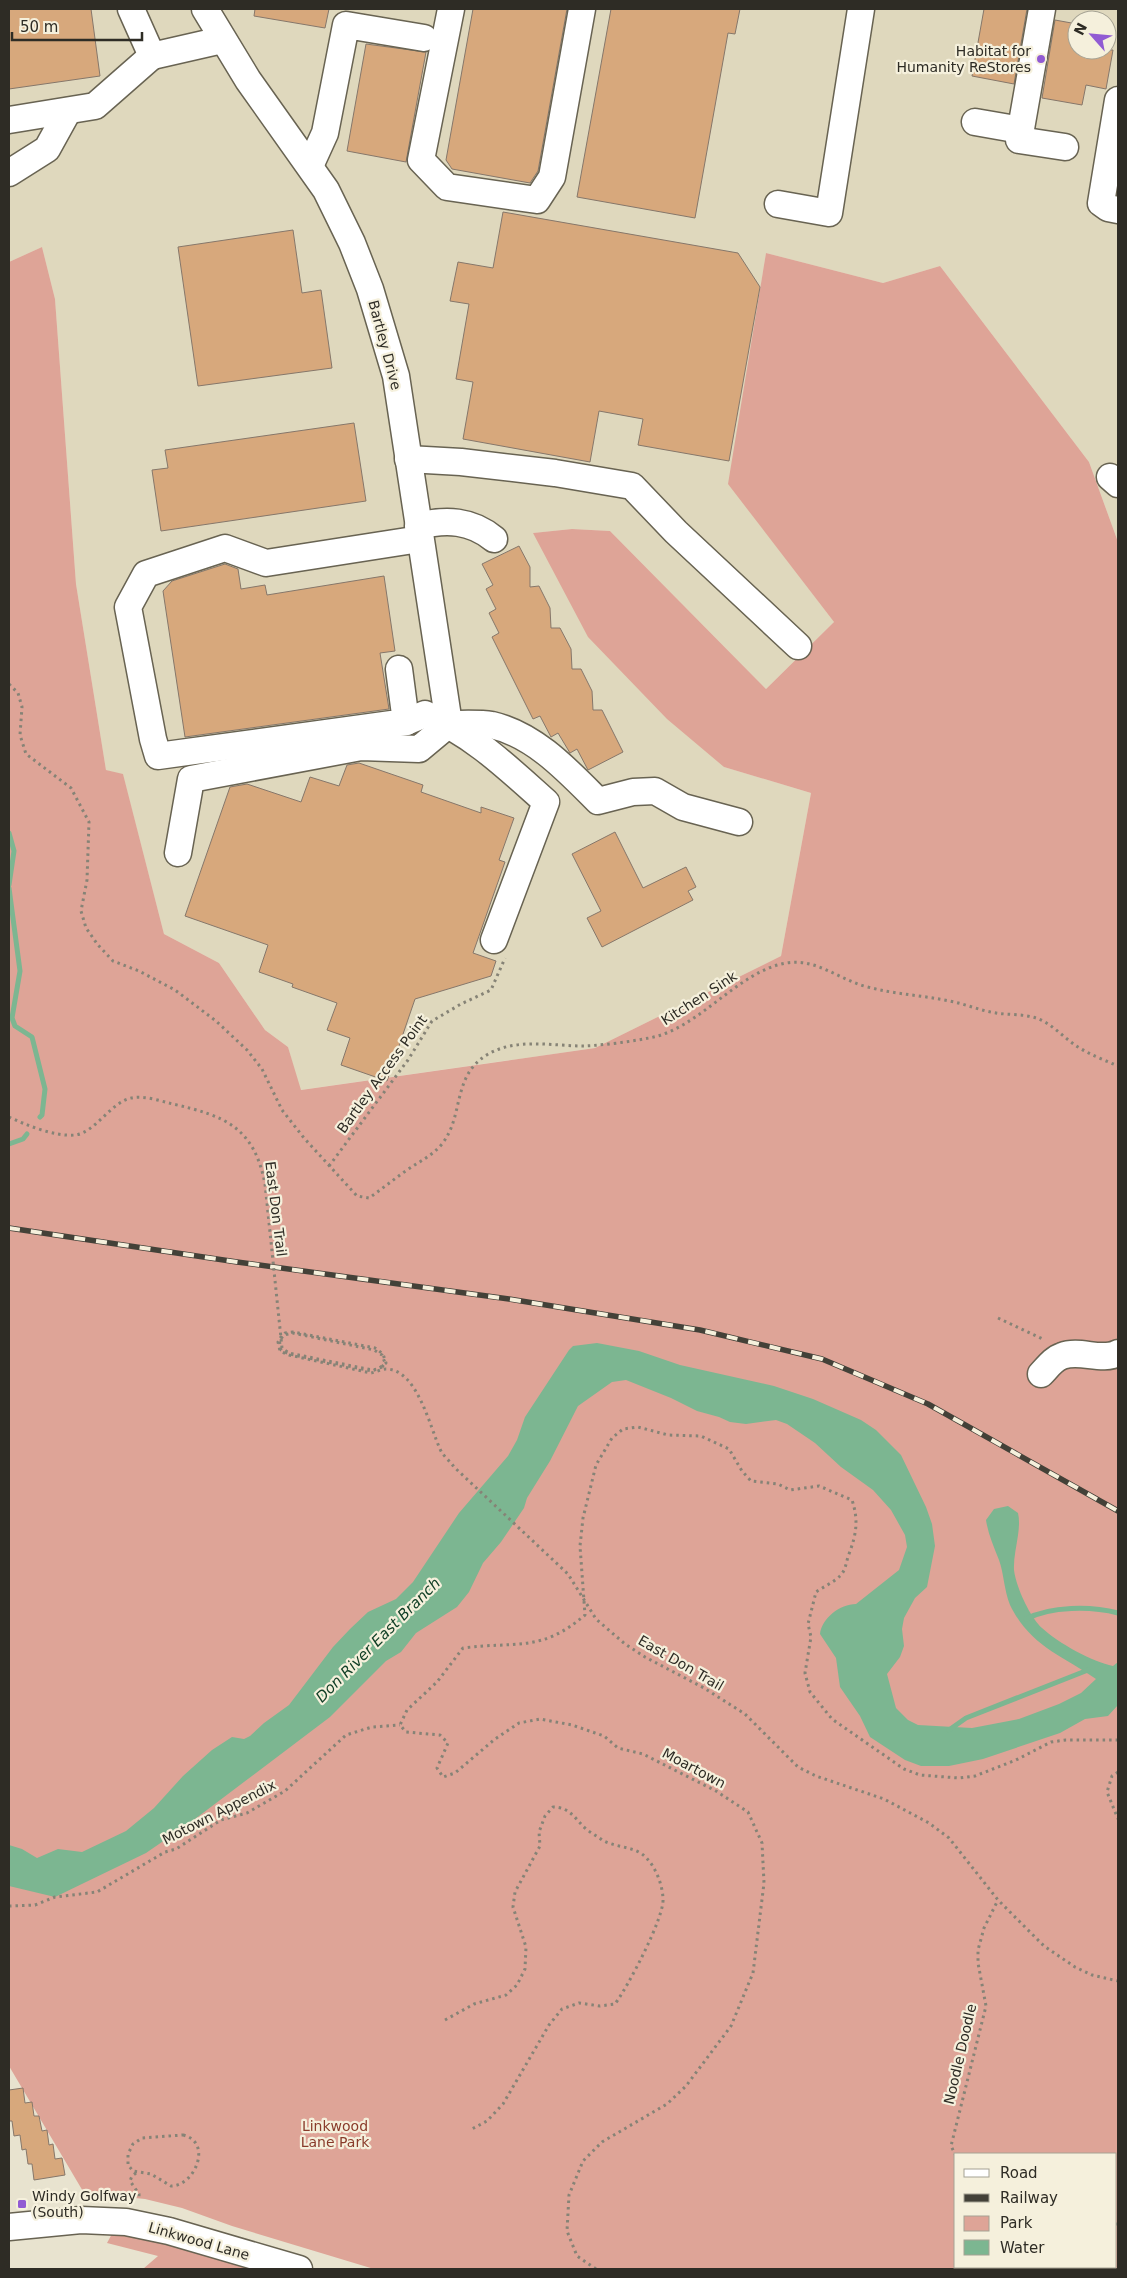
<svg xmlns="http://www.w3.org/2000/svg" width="1127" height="2278" font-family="'DejaVu Sans',sans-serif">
<rect width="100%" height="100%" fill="#e8e3cf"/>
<path fill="#dfd8bd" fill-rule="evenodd" d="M9,9H1118V542L1089,462L940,266L883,283L766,253L729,484L834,622L766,689L610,531L572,529L533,533L724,767L811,793L781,956L595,1048L300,1090L288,1047L265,1030L219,963L164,934L123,775L106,770L76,584L55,299L42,247L9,262ZM1077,20H1107V50H1077Z"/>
<g fill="#dea497" fill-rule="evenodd">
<path d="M42,247L55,299L76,584L106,770L123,774L164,934L219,963L265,1030L288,1047L301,1090L595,1048L781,956L811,793L724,767L667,719L588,637L533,533L572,529L610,531L766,689L834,622L728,484L766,253L883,283L940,266L1089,462L1118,542V2269H374L232,2226L182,2208L145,2199L84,2193L9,2066V262ZM956,2154H1116V2267H956Z"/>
<path d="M113,2232L141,2235L264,2269H143L158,2256L107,2243Z"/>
</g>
<path fill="#7cb691" d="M597,1343L639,1351L680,1365L774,1386L813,1399L861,1420L876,1430L901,1455L926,1507L932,1524L935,1546L927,1587L915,1598L904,1618L902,1629L904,1646L900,1657L887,1674L896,1708L908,1720L918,1725L972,1728L1019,1719L1059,1704L1081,1693L1096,1679C1061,1655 1030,1646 1010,1605C1004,1590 1004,1574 999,1560C994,1547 988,1534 986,1520L994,1509L1008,1506L1018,1513C1022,1530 1013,1551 1014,1570C1016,1587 1030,1617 1042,1628C1058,1643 1093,1662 1113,1666L1118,1662V1705L1108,1716L1085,1719L1060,1733L983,1759L949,1766H921L905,1760L870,1737L860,1716L840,1687L836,1658L820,1634C822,1618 840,1604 856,1604L899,1570L907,1547L905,1535L891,1510L873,1490L841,1467L815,1443L787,1424L776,1420L746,1424L730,1422L719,1417L697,1411L671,1398L626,1380L612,1382L578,1406L550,1461L527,1498L524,1508L501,1542L483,1563L469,1592L457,1607L416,1633L401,1652L386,1661L330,1717L191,1822L146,1853L55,1897L9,1886V1845L22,1849L37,1858L58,1849L82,1852L126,1831L154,1808L183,1776L212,1750L232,1737L244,1739L250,1736L264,1723L289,1705L333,1647L350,1629L368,1612L396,1599L413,1582L459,1513L508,1456L517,1440L525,1417L569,1350L573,1346Z"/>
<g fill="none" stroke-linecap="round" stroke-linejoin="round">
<g stroke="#7cb691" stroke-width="5">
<path d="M9,833L14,851L9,885"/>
<path d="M9,888L20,971L12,1018L15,1026L32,1037L45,1089L42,1115L40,1117"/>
<path d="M9,1144L23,1139L27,1134"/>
<path d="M1026,1619C1051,1606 1091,1606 1118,1613"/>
<path d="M949,1730L966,1718L1088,1670"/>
</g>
</g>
<g fill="#d7a87c" stroke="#86776a">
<path d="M9,9H91L100,76L9,89Z"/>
<path d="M255,9H329L325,28L254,16Z"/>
<path d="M473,9H567L538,171L530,183L452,169L446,160Z"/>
<path d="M611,9H740L735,34L728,33L695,218L577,197Z"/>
<path d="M984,9H1027L1014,84L972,76Z"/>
<path d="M1055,20L1077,24V50H1113L1106,89L1086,85L1082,105L1042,98Z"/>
<path d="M366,44L426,52L406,162L347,151Z"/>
<path d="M503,212L738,253L760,287L729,461L638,445L643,419L599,411L590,462L463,439L473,382L456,379L469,304L450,301L458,262L493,268Z"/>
<path d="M293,230L302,293L321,290L332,368L198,386L178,247Z"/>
<path d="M354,423L366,501L161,531L152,470L168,468L165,450Z"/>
<path d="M519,546L530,567V587L539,586L550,608L551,628H560L571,649L572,669H581L592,691L593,710H602L623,752L588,770L577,749L570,753L558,733L551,737L540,716L533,719L492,637L499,633L489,613L496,609L486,589L493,585L482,564Z"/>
<path d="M225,564L238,569L241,589L265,585L267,595L384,576L395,651L380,653L389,709L185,737L163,591L172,581Z"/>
<path d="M359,763L423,785L421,792L481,813V807L514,818L499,860L505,862L473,953L496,961L491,976L415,999L387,1081L341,1065L350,1038L327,1030L337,1003L292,987L293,984L259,972L268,945L185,916L230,787L247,784L301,802L310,777L339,786L347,765Z"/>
<path d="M615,832L643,888L686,867L696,887L688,891L693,900L602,947L587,918L601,911L572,854Z"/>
<path d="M23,2088L25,2103L32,2102L34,2116H39L42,2131L47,2130L49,2145L53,2144L55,2159L62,2158L65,2175L34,2180L32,2164H28L26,2149L22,2150L20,2135L14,2136L12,2121H9V2090Z"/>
</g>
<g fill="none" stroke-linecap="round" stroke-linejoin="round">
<defs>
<g id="minor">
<path d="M131,9L152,56L222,40"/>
<path d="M205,9L248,80L326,190L352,243L370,289L396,376L449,724"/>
<path d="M451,9L421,160L447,187L537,200L552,177L582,9"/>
<path d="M1042,9L1019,140L1065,147"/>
<path d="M1118,100L1101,203L1108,208L1118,210"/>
<path d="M9,120L95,106L152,56"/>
<path d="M975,122L1021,130"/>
<path d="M310,166L325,133L346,25L424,38"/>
<path d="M9,173L47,149L68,111"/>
<path d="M778,204L829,213L861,9"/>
<path d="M408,459L461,462L555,473L632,486L676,532L798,646"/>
<path d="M1110,477L1118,484"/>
<path d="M418,526C446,519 471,520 494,539"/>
<path d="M399,669L406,722L158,756L153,739L128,607L146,574L225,548L266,563L420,539"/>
<path d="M406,722L425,714C472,733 509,769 546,802L494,940"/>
<path d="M178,853L191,779L361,747L419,749L449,724C463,724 479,723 492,725C535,735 568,771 598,801L633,792L655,791L683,807L739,822"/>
<path d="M1041,1374C1047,1368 1053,1359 1062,1356C1080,1349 1102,1362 1118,1353"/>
<path d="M9,2227L81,2220L126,2222L169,2231L299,2269"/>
</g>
</defs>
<use href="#minor" stroke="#686352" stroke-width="29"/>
<g stroke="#868376" stroke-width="3" stroke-dasharray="2.5 4" stroke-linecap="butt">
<path d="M9,684L18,693L22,707L20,735L26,754L71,788L89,822L87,880L81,911L86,928L98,945L113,961L139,971L175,990L216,1021L247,1050L262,1069L282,1110L304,1138L357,1196L369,1198C382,1189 394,1179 407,1170C420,1161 432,1156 442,1144C464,1116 452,1078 485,1056C514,1037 551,1046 584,1046C605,1045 628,1042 649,1038C698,1030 738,971 786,963C815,958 837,978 864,986C896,995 924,995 954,1002C968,1005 982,1011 996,1013C1009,1015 1024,1014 1036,1018C1051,1023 1062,1036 1075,1045C1088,1054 1104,1060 1118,1066"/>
<path d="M9,1117C26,1125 55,1137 75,1135C95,1133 111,1102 131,1098C144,1095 160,1101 173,1104C225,1116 254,1127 265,1184"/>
<path d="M329,1166L408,1060L432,1021L461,1004L491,990L505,958"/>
<path d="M998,1318L1045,1340"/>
<path d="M382,1367L385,1363L382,1355L374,1350L293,1333L284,1335L278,1342L280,1351L289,1355L371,1373C376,1372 382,1369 386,1369C417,1369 430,1427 440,1449C443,1456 450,1461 454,1467L568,1574L596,1619L625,1644L645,1657L704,1688L745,1714L798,1767L816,1776L884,1799L929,1823L949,1838L998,1900L1044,1946L1075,1967L1092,1975L1118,1981"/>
<path d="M1118,1772L1112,1776L1107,1792L1118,1819"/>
<path d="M9,1906L35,1905L55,1897L97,1892L165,1852L176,1849L221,1820L247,1813L285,1791L346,1735L372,1727L400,1725"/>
<path d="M445,2020L474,2004L506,1995L517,1985L525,1969L526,1947L513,1907L515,1892L540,1846L539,1832L545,1816L553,1807C570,1807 575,1819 586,1829C591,1833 597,1836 602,1840C614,1847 630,1846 642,1854C654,1863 662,1882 663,1898C665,1917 627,1988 615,2004L600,2006L579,2003L562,2009L549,2025L503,2104L487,2121L470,2130"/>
<path d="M183,2135C213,2142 195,2186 171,2186L151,2174L133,2171L128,2165V2154L133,2144L142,2138Z"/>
<path d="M956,2156L951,2146L986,2006L978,1963V1950L984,1928L998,1900"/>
<path d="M136,2173L132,2176L130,2181L139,2194V2199"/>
<path d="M1116,2224H1118"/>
<path d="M596,2269L577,2256L567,2231L569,2195L583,2161L602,2142L667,2104L686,2086L731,2026L753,1973L764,1883L762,1843L748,1812L716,1791L643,1754L618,1748L604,1736L572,1725L540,1719L519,1723L495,1739L455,1773L443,1777L437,1768L448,1743L440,1735L406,1732L400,1725L407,1710L437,1682L463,1648C515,1641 541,1653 585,1615L580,1546L583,1518L596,1465L612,1438L623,1429L638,1427L668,1435L701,1436L729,1449L742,1471L751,1481L778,1484L790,1490L819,1486L852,1500C859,1521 856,1535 849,1554C846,1562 846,1570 840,1576C834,1582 823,1587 816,1592L808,1624L811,1637L805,1673L810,1692L832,1719L904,1769L920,1775L959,1778L975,1776L1016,1760L1051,1742L1066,1740H1118"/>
</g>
<use href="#minor" stroke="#fff" stroke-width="26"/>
<defs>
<path id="rail" d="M9,1228L237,1262L509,1299L700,1330L822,1359L928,1404L1118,1511"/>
</defs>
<use href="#rail" stroke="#434138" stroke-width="5.5"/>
<use href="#rail" stroke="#f5f0dc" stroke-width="4" stroke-dasharray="11" stroke-linecap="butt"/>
<path stroke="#868376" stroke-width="3" stroke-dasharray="2.5 4" stroke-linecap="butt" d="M265,1184L282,1348L289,1353L372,1370L378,1369L386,1363L383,1354L375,1348L293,1332L285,1333L279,1339L281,1350L289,1354L372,1371L382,1367"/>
</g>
<g fill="#915bd3" stroke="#f5f0dc" stroke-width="2">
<circle cx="1041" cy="59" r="5"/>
<rect x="17" y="2199" width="10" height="10" rx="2.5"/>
</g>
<g text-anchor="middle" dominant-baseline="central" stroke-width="4.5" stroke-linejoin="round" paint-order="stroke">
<g font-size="14" fill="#2e2c25" stroke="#f5f0dc" text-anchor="end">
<text x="1031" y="51">Habitat for<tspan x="1031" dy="16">Humanity ReStores</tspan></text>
<text x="32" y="2196" text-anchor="start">Windy Golfway<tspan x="32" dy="16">(South)</tspan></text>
</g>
<g font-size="14" fill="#2e2c25" stroke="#f5f0dc">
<text transform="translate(385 345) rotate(75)">Bartley Drive</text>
<text transform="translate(699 998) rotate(-33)">Kitchen Sink</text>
<text transform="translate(382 1074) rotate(-54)">Bartley Access Point</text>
<text transform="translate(276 1209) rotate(83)">East Don Trail</text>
<text transform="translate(681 1663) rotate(30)">East Don Trail</text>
<text transform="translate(694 1768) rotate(28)">Moartown</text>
<text transform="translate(219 1812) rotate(-27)">Motown Appendix</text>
<text transform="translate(960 2054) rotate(-77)">Noodle Doodle</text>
<text transform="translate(199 2241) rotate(16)">Linkwood Lane</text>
</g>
<g font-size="14" fill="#893b2a" stroke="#f5f0dc">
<text x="335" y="2126">Linkwood<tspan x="335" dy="16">Lane Park</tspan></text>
</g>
<g font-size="15" font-style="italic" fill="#124027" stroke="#f5f0dc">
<text transform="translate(378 1640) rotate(-45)">Don River East Branch</text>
</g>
</g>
<rect width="1127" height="2278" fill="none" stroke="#2e2c25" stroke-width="20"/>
<rect x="954" y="2153" width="162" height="115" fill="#f5f0dc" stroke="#a5a293"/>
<rect x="964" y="2169" width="25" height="8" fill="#ffffff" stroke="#a5a293"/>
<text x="1000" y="2178" font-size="15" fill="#2e2c25">Road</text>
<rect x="964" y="2194" width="25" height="8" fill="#434138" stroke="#a5a293"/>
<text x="1000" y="2203" font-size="15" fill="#2e2c25">Railway</text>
<rect x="964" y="2216" width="25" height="15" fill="#dea497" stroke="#a5a293"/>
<text x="1000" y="2228" font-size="15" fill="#2e2c25">Park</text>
<rect x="964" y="2240" width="25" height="15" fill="#7cb691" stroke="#a5a293"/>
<text x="1000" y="2253" font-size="15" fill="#2e2c25">Water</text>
<g transform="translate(1092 35) rotate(297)"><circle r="24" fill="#f5f0dc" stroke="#a5a293"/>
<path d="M0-4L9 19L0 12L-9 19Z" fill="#915bd3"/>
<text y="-8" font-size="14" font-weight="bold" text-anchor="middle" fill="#2e2c25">N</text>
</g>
<path d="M12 32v8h130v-8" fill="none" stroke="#2e2c25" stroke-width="2.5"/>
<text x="20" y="32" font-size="15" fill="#2e2c25" stroke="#f5f0dc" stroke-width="4" paint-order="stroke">50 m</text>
</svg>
